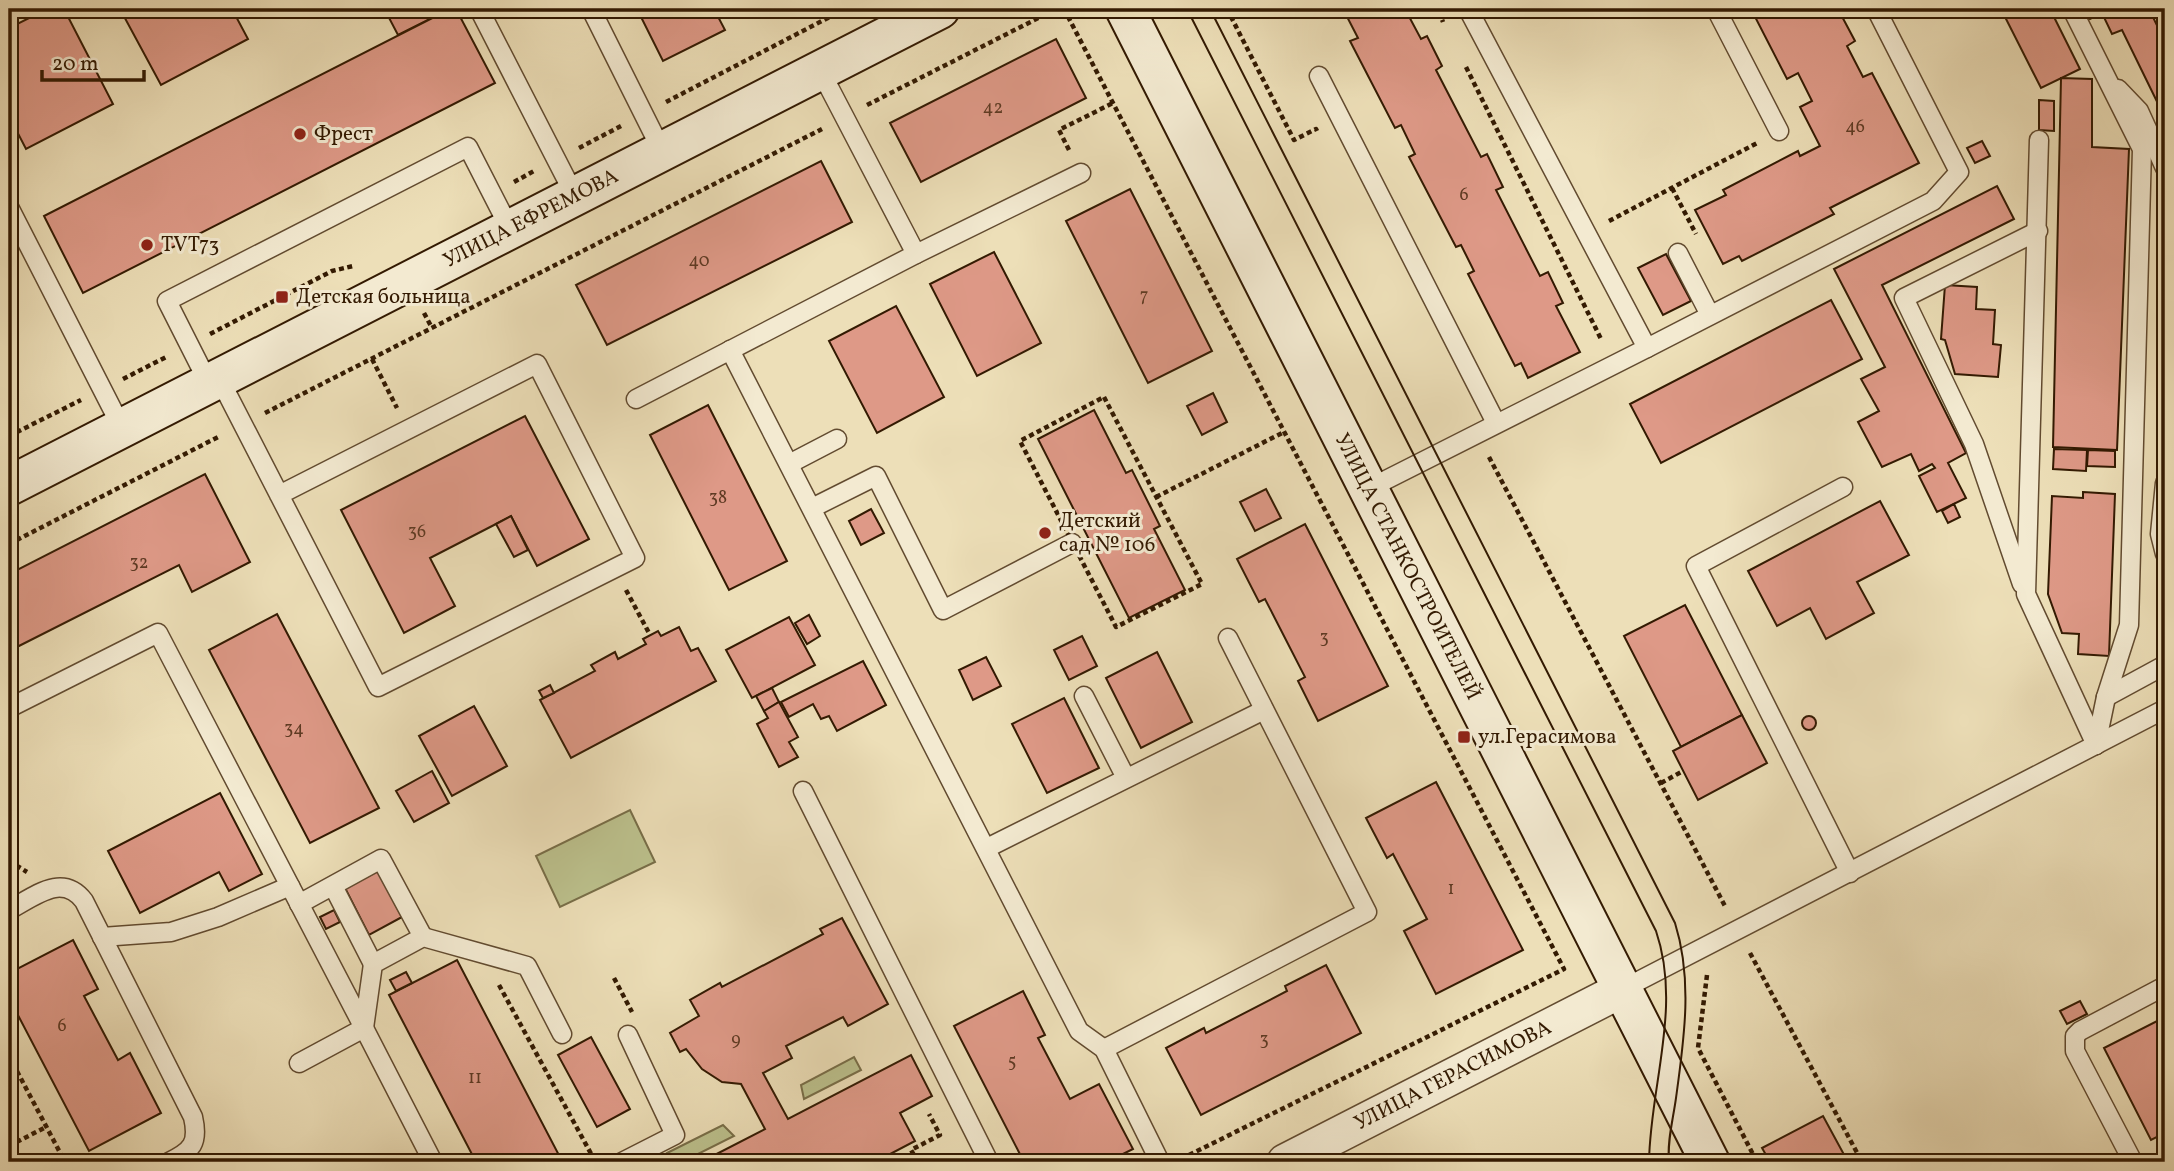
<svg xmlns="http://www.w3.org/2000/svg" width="2174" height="1171" font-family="Vollkorn,serif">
<rect width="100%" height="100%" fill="#eddfb8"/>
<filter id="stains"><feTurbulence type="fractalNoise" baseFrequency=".00286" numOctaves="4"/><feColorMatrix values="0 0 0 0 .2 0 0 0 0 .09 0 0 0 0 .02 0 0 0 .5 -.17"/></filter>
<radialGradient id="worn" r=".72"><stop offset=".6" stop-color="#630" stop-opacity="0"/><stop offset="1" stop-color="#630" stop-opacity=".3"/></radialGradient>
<g fill="#bcc18d" stroke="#786e48" stroke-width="2">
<path d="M630,810L655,862L560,907L536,856Z"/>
<path d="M854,1057L861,1070L804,1099L801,1085Z"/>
<path d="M723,1125L734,1136L682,1162H672L667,1153Z"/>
</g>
<g fill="#de9987" stroke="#331a02" stroke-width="2">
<path d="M47,9H64L113,104L26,149L9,116V28Z"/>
<path d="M120,9H232L248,39L161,85Z"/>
<path d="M397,9H450L398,35L387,14Z"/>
<path d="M450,9H456L495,83L83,293L44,216Z"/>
<path d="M637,9H714L725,30L663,61Z"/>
<path d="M1343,9H1405L1421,39L1427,36L1442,66L1436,70L1481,157L1487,154L1503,187L1496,190L1540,276L1548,272L1563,303L1556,306L1580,352L1528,378L1521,363L1515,366L1468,274L1474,271L1461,245L1456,247L1409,157L1415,154L1401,125L1395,128L1350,41L1358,38Z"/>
<path d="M1751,9H1838L1855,41L1847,46L1863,77L1872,73L1919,163L1830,208L1834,214L1742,261L1739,256L1723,264L1695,210L1726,195L1723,190L1798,151L1800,156L1820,146L1800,107L1812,101L1798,73L1787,79Z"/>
<path d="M2001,9H2050L2080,69L2041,88Z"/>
<path d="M2085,9H2145L2152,15L2165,42V118L2122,30L2112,34L2102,13L2090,19Z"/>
<path d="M1056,39L1086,98L921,182L890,123Z"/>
<path d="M2061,78L2092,79V147L2129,149L2117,450L2053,447Z"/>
<path d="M2039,100L2054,101V131L2039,130Z"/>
<path d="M1982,141L1990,156L1975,163L1967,148Z"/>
<path d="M821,161L852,222L607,345L576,285Z"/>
<path d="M1997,186L2014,219L1882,285L1966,453L1948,463L1966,498L1937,512L1919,476L1935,468L1932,464L1919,471L1911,454L1882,467L1858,422L1879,411L1861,379L1885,367L1834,269Z"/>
<path d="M1130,189L1212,351L1148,383L1066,221Z"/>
<path d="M994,252L1041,343L977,376L930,284Z"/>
<path d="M1666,254L1691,301L1663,315L1638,268Z"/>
<path d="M1945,285L1977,287L1976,309L1995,310L1993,344L2001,345L1998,377L1955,374L1945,340L1941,339Z"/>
<path d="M1831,300L1862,359L1661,463L1630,404Z"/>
<path d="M896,306L944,397L877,433L829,341Z"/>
<path d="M1213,393L1227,422L1202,435L1187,406Z"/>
<path d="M708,405L787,561L729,590L650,435Z"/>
<path d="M1094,410L1126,473L1132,470L1160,526L1154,529L1185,590L1129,618L1038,439Z"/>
<path d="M525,416L589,539L537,566L511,516L496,524L430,558L455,606L404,633L341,510Z"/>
<path d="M2054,449L2087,450L2086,471L2053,469Z"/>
<path d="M2088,450L2115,451V467L2087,466Z"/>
<path d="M205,474L250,562L192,592L179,565L9,651V574Z"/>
<path d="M1266,489L1281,518L1255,531L1240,502Z"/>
<path d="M2083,492L2115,494L2109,656L2078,654L2079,634L2062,633L2048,594L2052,496L2083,498Z"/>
<path d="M1880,501L1909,555L1857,582L1874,613L1826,639L1810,608L1777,626L1748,571Z"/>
<path d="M1954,504L1960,517L1948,523L1942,511Z"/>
<path d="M871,509L884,533L861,545L849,521Z"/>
<path d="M511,516L528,550L514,557L496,524Z"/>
<path d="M1305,524L1388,686L1318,721L1298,681L1305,677L1265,599L1259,602L1237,559Z"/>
<path d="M1685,605L1742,715L1681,747L1624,636Z"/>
<path d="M277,614L379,808L310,843L209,650Z"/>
<path d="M809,615L820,636L807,644L795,623Z"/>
<path d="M789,617L815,665L752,698L726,650Z"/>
<path d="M679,627L691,651L698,648L716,681L571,758L540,700L595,671L591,665L615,652L618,659L646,644L643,639L658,631L661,636Z"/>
<path d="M1082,636L1097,666L1069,680L1054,650Z"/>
<path d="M1157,652L1192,722L1141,748L1106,678Z"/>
<path d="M986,657L1001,686L973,700L959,670Z"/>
<path d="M863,661L886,705L837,731L829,716L821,719L813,704L789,717L781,702Z"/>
<path d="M550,685L554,693L543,698L539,691Z"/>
<path d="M772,688L779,702L764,711L756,696Z"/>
<path d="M1064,698L1099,768L1047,793L1012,724Z"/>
<path d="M779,702L798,737L789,742L798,757L779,767L757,724L768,718L764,711Z"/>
<path d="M474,706L507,766L452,796L419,736Z"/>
<path d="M1742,715L1767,763L1698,800L1673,751Z"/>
<circle cx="1809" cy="723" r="7"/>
<path d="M432,771L449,803L414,822L396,791Z"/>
<path d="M1436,782L1523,950L1436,994L1404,931L1427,919L1393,854L1387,858L1366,818Z"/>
<path d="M220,793L262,874L229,891L219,872L140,913L108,851Z"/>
<path d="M378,871L402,917L369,935L345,888Z"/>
<path d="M334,910L340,922L326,929L320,917Z"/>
<path d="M842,918L888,1004L848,1026L843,1017L786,1046L792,1058L763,1073L788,1119L911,1055L932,1096L900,1113L915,1141L875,1162H701L765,1129L741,1084L722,1082L702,1069L686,1049L680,1052L670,1033L699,1016L690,1000L720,983L722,987L823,934L820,929Z"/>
<path d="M73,940L98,989L84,996L118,1060L130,1053L161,1113L89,1151L9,998V973Z"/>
<path d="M457,960L562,1161L476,1162L389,995Z"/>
<path d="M1326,965L1361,1033L1201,1115L1166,1048L1204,1028L1206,1033L1287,991L1285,986Z"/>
<path d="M406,972L412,983L396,991L390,980Z"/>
<path d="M1023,991L1045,1035L1038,1038L1070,1099L1099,1084L1133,1149L1107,1162H1024L954,1026Z"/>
<path d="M2080,1001L2087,1014L2067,1024L2060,1011Z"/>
<path d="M2165,1017V1133L2151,1140L2104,1048Z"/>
<path d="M591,1037L630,1109L597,1127L558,1055Z"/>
<path d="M1823,1116L1848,1162H1770L1762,1148Z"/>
</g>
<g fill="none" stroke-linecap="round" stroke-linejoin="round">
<defs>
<g id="lane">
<path d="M479,9L575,196"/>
<path d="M591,9L662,151"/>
<path d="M1716,9L1779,131"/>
<path d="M2072,9L2142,149L2129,625L2106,697L2096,745"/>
<path d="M820,70L916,254"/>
<path d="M1319,76L1496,423"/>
<path d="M2118,89L2139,111L2165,168"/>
<path d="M2039,140L2026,594L2096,745"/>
<path d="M9,207L122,428"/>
<path d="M1678,253L1710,315"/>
<path d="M1647,348L1933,201L1959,172L1876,9"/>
<path d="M730,350L1079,1031L1104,1049L1160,1162"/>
<path d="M219,378C272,481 325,584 378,687L635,558L537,364L279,495"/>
<path d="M209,384L167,301L468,147L510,229"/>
<path d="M636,399L916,254L1081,173"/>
<path d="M789,464L837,439"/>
<path d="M2165,483L2160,534L2165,554"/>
<path d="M1843,487L1696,566L1850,873"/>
<path d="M1368,489L1647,348L1468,9"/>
<path d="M812,508L876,476L943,610L1072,543"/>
<path d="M2022,584L1974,444L1904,298L2038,231"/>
<path d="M1084,696L1126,778"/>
<path d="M2106,697L2165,665"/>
<path d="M9,708L158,633L364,1028"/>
<path d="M803,791L989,1162"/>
<path d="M987,848L1264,710"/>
<path d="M333,886L373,964"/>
<path d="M299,904L381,859L423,937"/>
<path d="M9,910C34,897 62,872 84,901L193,1117C199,1143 192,1151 169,1162"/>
<path d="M102,937L171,932L218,917L290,886"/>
<path d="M1621,990L2165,709"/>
<path d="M364,1028L373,964L423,937L527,966L562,1034"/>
<path d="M1104,1049L1367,912L1228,638"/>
<path d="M299,1063L364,1028L433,1162"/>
<path d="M622,1162L675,1135L628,1035"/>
<path d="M2133,1162L2075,1051V1036L2080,1031L2165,986"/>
</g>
<path id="street" d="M1285,1162L1621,990"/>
<g id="secondary">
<path d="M1125,9L1710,1162"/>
<path d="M9,486L940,9"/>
</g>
</defs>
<use href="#lane" stroke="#624b30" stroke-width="21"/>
<use href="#street" stroke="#624b30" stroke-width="38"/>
<use href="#secondary" stroke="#331a02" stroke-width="42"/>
<g stroke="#331a02" stroke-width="4.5" stroke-dasharray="5 3.5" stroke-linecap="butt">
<path d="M1064,9L1564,969L1185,1157"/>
<path d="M1227,9L1294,140L1316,129L1317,131"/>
<path d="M1420,9L1441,17L1443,22"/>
<path d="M1466,67L1602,341"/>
<path d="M666,102L845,9"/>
<path d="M867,105L1056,9"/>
<path d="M579,148L621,126"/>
<path d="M1069,150L1059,130L1113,103"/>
<path d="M514,182L534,171"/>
<path d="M1672,188L1696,234"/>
<path d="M1609,221L1759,142"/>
<path d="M424,313L432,328"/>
<path d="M210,334L332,271L353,266"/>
<path d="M372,359L397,408"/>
<path d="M123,379L168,356"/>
<path d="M1104,397L1202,584L1116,627L1020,441Z"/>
<path d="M265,413L822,129"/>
<path d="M9,436L81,400"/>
<path d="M1489,457L1726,908"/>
<path d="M1156,497L1284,432"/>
<path d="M9,544L220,436"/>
<path d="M626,590L649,633"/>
<path d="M1661,783L1683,771"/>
<path d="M9,861L27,872"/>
<path d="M1750,953L1862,1162"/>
<path d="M1707,975L1698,1048L1757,1162"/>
<path d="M614,978L632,1012"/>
<path d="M499,985L595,1161"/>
<path d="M9,1056L65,1162"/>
<path d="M9,1146L46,1127"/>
<path d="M918,1162L911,1150L940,1135L929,1114"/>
</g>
<use href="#lane" stroke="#f3ead1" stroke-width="18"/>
<use href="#street" stroke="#f3ead1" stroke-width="35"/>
<use href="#secondary" stroke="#f3ead1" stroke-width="38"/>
<g stroke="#331a02" stroke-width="2">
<path d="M1187,9L1656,931C1682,1007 1650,1086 1649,1162"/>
<path d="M1210,9L1675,923C1693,980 1684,1040 1676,1098C1673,1120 1667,1141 1669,1162"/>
</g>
</g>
<g fill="#8f2418" stroke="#f3ead1" stroke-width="2.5">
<circle cx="300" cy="134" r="7"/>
<circle cx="147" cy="245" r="7"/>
<rect x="275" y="290" width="14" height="14" rx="3.5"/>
<circle cx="1045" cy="533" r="7"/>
<rect x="1457" y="730" width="14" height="14" rx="3.5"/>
</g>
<g text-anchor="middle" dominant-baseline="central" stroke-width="6" stroke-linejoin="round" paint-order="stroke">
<g font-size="18" fill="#5e3a23">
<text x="993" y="108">42</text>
<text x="1855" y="127">46</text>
<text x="1464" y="195">6</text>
<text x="699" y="261">40</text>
<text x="1144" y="296">7</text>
<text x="718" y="498">38</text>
<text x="417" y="532">36</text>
<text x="139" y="563">32</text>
<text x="1324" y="638">3</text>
<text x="294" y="729">34</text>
<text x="1451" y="889">1</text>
<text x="62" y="1026">6</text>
<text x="736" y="1040">9</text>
<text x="1264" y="1040">3</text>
<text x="1012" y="1062">5</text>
<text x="475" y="1078">11</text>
</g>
<g font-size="21" fill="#331a02" stroke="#f3ead1" text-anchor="start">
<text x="314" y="134">Фрест</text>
<text x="161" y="245">TVT73</text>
<text x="296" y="297">Детская больница</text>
<text x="1059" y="521">Детский<tspan x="1059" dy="24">сад № 106</tspan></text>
<text x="1478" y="737">ул.Герасимова</text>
</g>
<g font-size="21" fill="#331a02" stroke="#f3ead1">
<text transform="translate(531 219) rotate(-27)">УЛИЦА ЕФРЕМОВА</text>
<text transform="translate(1407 567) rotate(63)">УЛИЦА СТАНКОСТРОИТЕЛЕЙ</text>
<text transform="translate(1453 1076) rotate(-27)">УЛИЦА ГЕРАСИМОВА</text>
</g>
</g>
<rect width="2174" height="1171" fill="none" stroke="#eddfb8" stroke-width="35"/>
<rect x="10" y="10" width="2153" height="1150" fill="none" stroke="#331a02" stroke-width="3.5"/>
<rect x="18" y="18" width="2139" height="1136" fill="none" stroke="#331a02" stroke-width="2"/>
<path d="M42 70v10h102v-10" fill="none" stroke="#331a02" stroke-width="3.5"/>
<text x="52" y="70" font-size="21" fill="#331a02" stroke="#f3ead1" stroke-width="5" paint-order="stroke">20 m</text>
<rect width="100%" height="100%" filter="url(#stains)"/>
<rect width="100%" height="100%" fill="url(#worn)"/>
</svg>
